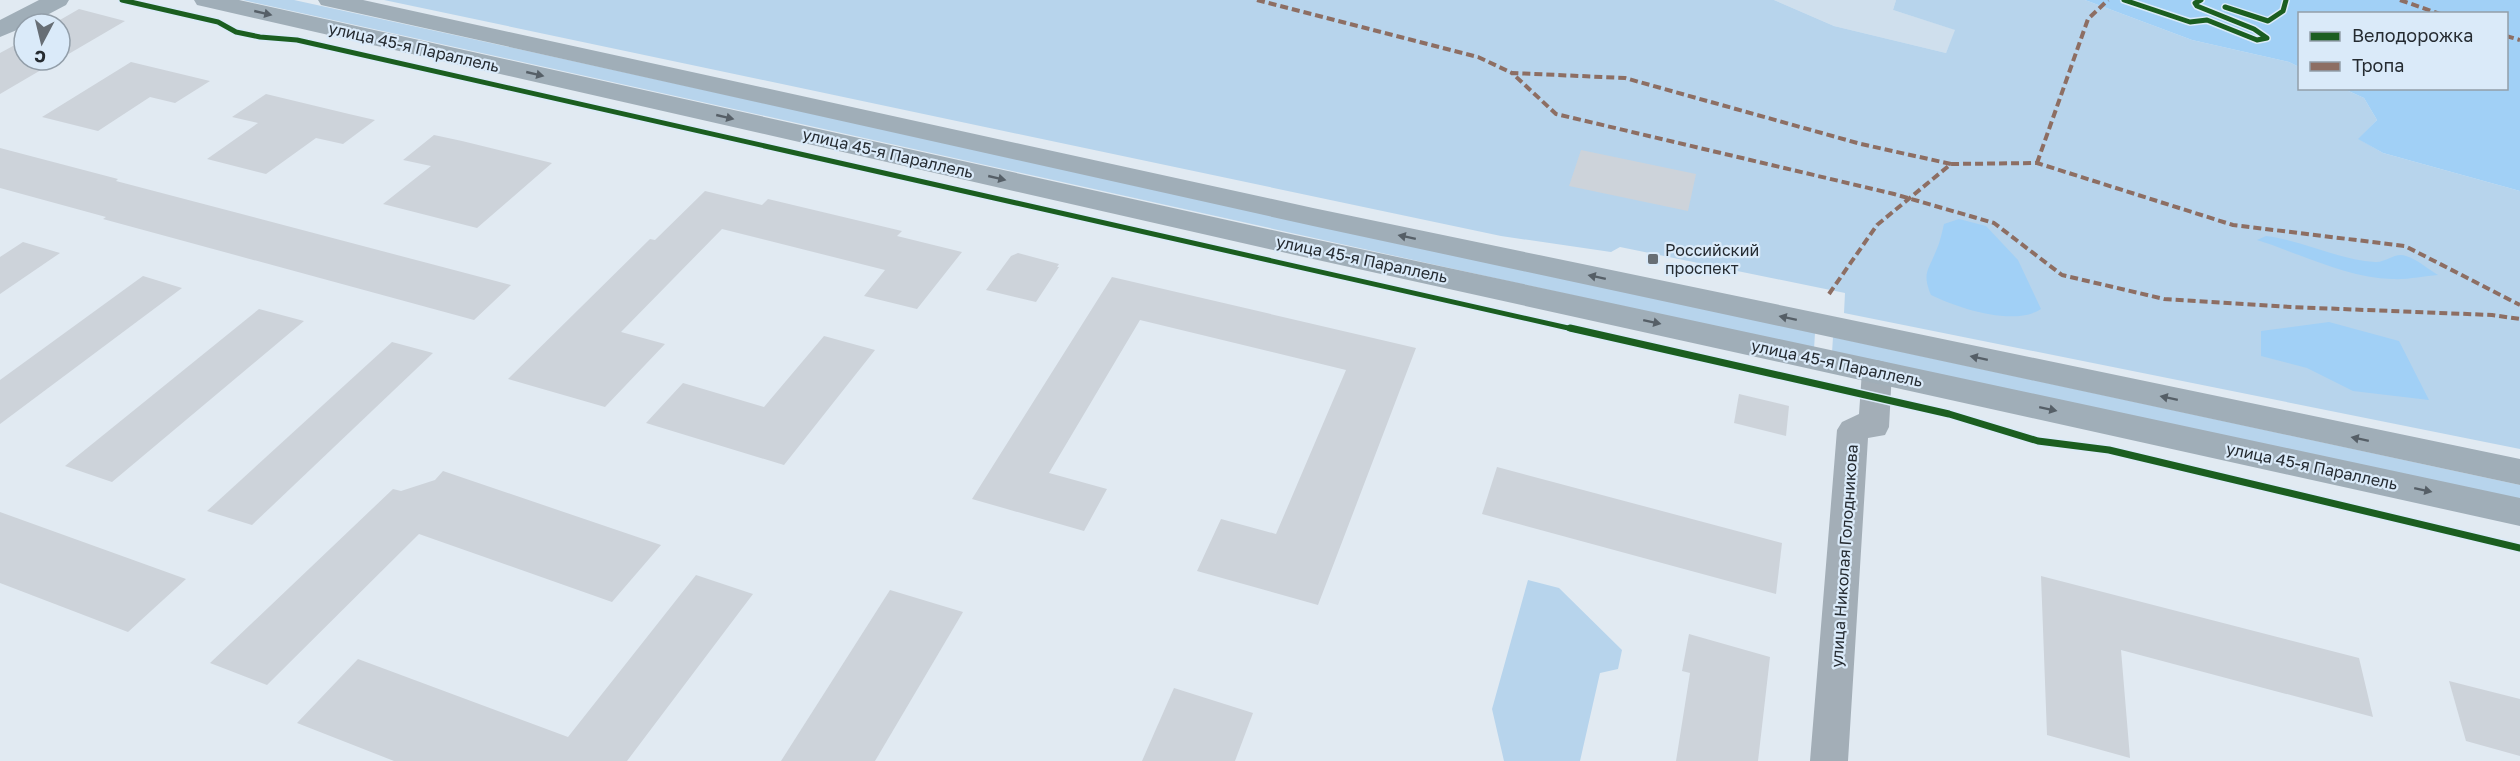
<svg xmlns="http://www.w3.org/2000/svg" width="2520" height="761" font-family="'Golos Text',sans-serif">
<rect width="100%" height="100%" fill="#e1eaf2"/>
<path fill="#cfdfed" d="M1774,0H1896L1893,10L1956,30L1946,53L1834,26Z"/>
<g fill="#b7d4ec">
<path d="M243,0H294L1815,333L1814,349Z"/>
<path d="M384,0H1774L1834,26L1946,53L1955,30L1893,10L1896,0H2085L2192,40L2289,62L2299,67L2300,88L2344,89L2364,98L2377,120L2359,139L2383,153L2520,191V449L1844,313L1845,293L1620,247L1611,252L1501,236Z"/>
<path d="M1833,337L2520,485V504L1832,353Z"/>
<path d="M1528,580L1559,588L1622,650L1618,669L1600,673L1580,761H1504L1492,709Z"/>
</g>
<g fill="#a1d0f6">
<path d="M2085,0H2520V191L2383,153L2358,139L2377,120L2364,98L2344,89L2506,88V14H2300L2299,67L2289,62L2192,40Z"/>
<path d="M1959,219L1986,226L2018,260L2041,309C2014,327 1958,308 1931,295C1922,273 1928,271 1936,251C1940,243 1942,232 1944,224Z"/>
<path d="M2266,236C2304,241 2339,260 2375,262C2386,263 2395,252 2406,256C2417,259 2428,269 2438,275C2423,276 2407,280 2392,279C2347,278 2299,253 2257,240Z"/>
<path d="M2329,322L2399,341L2429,400L2353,391L2307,368L2261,356V331Z"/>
</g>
<g fill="#cdd3da">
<path d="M79,9L125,21L60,59V24H53Z"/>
<path d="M24,40V60H58L0,94V53Z"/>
<path d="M131,62L210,81L175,103L150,97L98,131L42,117Z"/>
<path d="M266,94L349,114L375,120L343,144L316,138L266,174L207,159L258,123L232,117Z"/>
<path d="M434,135L462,141L552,163L477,228L383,204L431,166L403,160Z"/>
<path d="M0,148L118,179L116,181L511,285L474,320L103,219L106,217L0,188Z"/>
<path d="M1581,150L1696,174L1688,211L1569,186Z"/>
<path d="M705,191L762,205L768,199L902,231L897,236L962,252L917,309L864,296L885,270L722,229L621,332L665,344L605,407L508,379L650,239L655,240Z"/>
<path d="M23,242L60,253L0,294V257Z"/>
<path d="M1018,253L1059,264L1057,267H1059L1036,302L986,290L1011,256Z"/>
<path d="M143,276L182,288L0,424V380Z"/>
<path d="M1112,277L1416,348L1318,605L1197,571L1221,519L1276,534L1346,370L1140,320L1049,473L1107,489L1084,531L972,499Z"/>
<path d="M259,309L304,321L112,482L65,466Z"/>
<path d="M824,336L875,350L784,465L646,423L683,383L764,407Z"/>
<path d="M392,342L433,353L252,525L207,511Z"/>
<path d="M1739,394L1789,406L1786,436L1734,423Z"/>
<path d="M1497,467L1782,543L1776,594L1482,514Z"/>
<path d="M443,471L661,545L612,602L419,534L267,685L210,663L393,489L401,491L435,480Z"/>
<path d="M0,512L186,579L128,632L0,583Z"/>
<path d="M696,575L753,594L627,761H394L297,723L358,659L568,737Z"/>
<path d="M2041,576L2359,658L2373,717L2121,650L2130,758L2047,735Z"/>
<path d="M890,590L963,612L875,761H781Z"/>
<path d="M1689,634L1770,657L1758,761H1676L1690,673L1682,671Z"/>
<path d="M2449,681L2520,699V756L2466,741Z"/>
<path d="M1174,688L1253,713L1235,761H1142Z"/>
</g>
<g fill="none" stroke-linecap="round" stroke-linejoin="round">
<path fill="#a3aeb7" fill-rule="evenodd" d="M1877,360L1888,363L1892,371L1889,427L1885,435L1868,438L1848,761H1810L1837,430L1842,422L1859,414L1862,371L1866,363Z"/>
<g fill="#a0aeb8" fill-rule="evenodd">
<path d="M39,0H69L66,5L30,24H24V27L0,37V20Z"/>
<path d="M194,0H239L1295,235L2520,498V526L1295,255L206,7L197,5Z"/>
<path d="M318,0H363L1313,208L2520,459V485L1313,226L330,7L321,5Z"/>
</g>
<g stroke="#8d6e63" stroke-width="4" stroke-dasharray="8 4" stroke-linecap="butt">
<path d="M1257,0L1478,57L1512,73"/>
<path d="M2400,0L2440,14"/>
<path d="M2506,36L2520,40"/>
<path d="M2037,163L2088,19L2108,0"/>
<path d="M1951,164L1861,144L1625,78L1512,73L1556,114L1894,194L1994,223L2062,275L2164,299L2291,307L2492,315L2520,319"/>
<path d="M1829,294L1877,225L1951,164L2037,163L2233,225L2405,246L2520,305"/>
</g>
<defs>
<g id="cycleway-far1">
<path d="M122,0L218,22L236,32L260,37L297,40L1577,330"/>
<path d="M2124,0L2190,22L2207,20L2257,40L2267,38L2254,29L2197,6L2195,3L2201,0"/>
<path d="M2225,7L2268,21L2283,11L2286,0"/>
</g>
<path id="cycleway" d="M1570,328L1949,414L2038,441L2109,450L2520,548"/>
</defs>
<use href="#cycleway-far1" stroke="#daeaf9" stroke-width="8"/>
<use href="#cycleway" stroke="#daeaf9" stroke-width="10"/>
<use href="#cycleway-far1" stroke="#1b5e20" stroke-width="5"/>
<use href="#cycleway" stroke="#1b5e20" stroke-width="7"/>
</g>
<defs><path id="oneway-solid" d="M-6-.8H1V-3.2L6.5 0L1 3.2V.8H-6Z" transform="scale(1.5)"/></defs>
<g fill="#565f67">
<use href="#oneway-solid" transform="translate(263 13) rotate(13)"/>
<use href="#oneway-solid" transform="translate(535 74) rotate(13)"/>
<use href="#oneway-solid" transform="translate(725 117) rotate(13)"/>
<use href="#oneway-solid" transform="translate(997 178) rotate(13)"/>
<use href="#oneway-solid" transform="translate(1407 237) rotate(-168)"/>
<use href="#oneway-solid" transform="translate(1597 277) rotate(-168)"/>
<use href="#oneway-solid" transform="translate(1788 318) rotate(-168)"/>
<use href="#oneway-solid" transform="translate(1652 322) rotate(12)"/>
<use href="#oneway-solid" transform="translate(1979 358) rotate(-168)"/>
<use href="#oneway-solid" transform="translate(2169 398) rotate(-168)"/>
<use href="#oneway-solid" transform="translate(2048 409) rotate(12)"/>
<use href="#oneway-solid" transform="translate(2360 439) rotate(-168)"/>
<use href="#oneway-solid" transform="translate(2423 490) rotate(12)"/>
</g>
<rect fill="#676e75" stroke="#daeaf9" stroke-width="2" x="1647" y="253" width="12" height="12" rx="3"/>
<g text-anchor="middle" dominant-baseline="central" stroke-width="4.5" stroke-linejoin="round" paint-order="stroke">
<g font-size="16" fill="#252b31" stroke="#daeaf9">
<text transform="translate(414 47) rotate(13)">улица 45-я Параллель</text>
<text transform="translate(888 153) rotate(13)">улица 45-я Параллель</text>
<text transform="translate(1362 259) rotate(12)">улица 45-я Параллель</text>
<text transform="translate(1837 363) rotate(12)">улица 45-я Параллель</text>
<text transform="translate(2312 466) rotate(12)">улица 45-я Параллель</text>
<text transform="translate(1844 556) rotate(-86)">улица Николая Голодникова</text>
</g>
<g font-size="16" fill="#252b31" stroke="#daeaf9" text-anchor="start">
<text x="1665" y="250">Российский<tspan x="1665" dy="18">проспект</tspan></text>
</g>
</g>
<rect x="2298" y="12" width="210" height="78" fill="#daeaf9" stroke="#929ea9" stroke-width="1.5"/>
<rect x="2310" y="32" width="30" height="9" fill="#1b5e20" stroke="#929ea9" stroke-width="1.5"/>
<text x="2352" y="42" font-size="18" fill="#252b31">Велодорожка</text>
<rect x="2310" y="62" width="30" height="9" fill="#8d6e63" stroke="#929ea9" stroke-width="1.5"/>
<text x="2352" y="72" font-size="18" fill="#252b31">Тропа</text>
<g transform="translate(42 42) rotate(187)"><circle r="28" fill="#daeaf9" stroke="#929ea9" stroke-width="1.5"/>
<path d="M0-4.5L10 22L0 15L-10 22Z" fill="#676e75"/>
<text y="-9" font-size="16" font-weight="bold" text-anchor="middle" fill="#252b31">С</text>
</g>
</svg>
